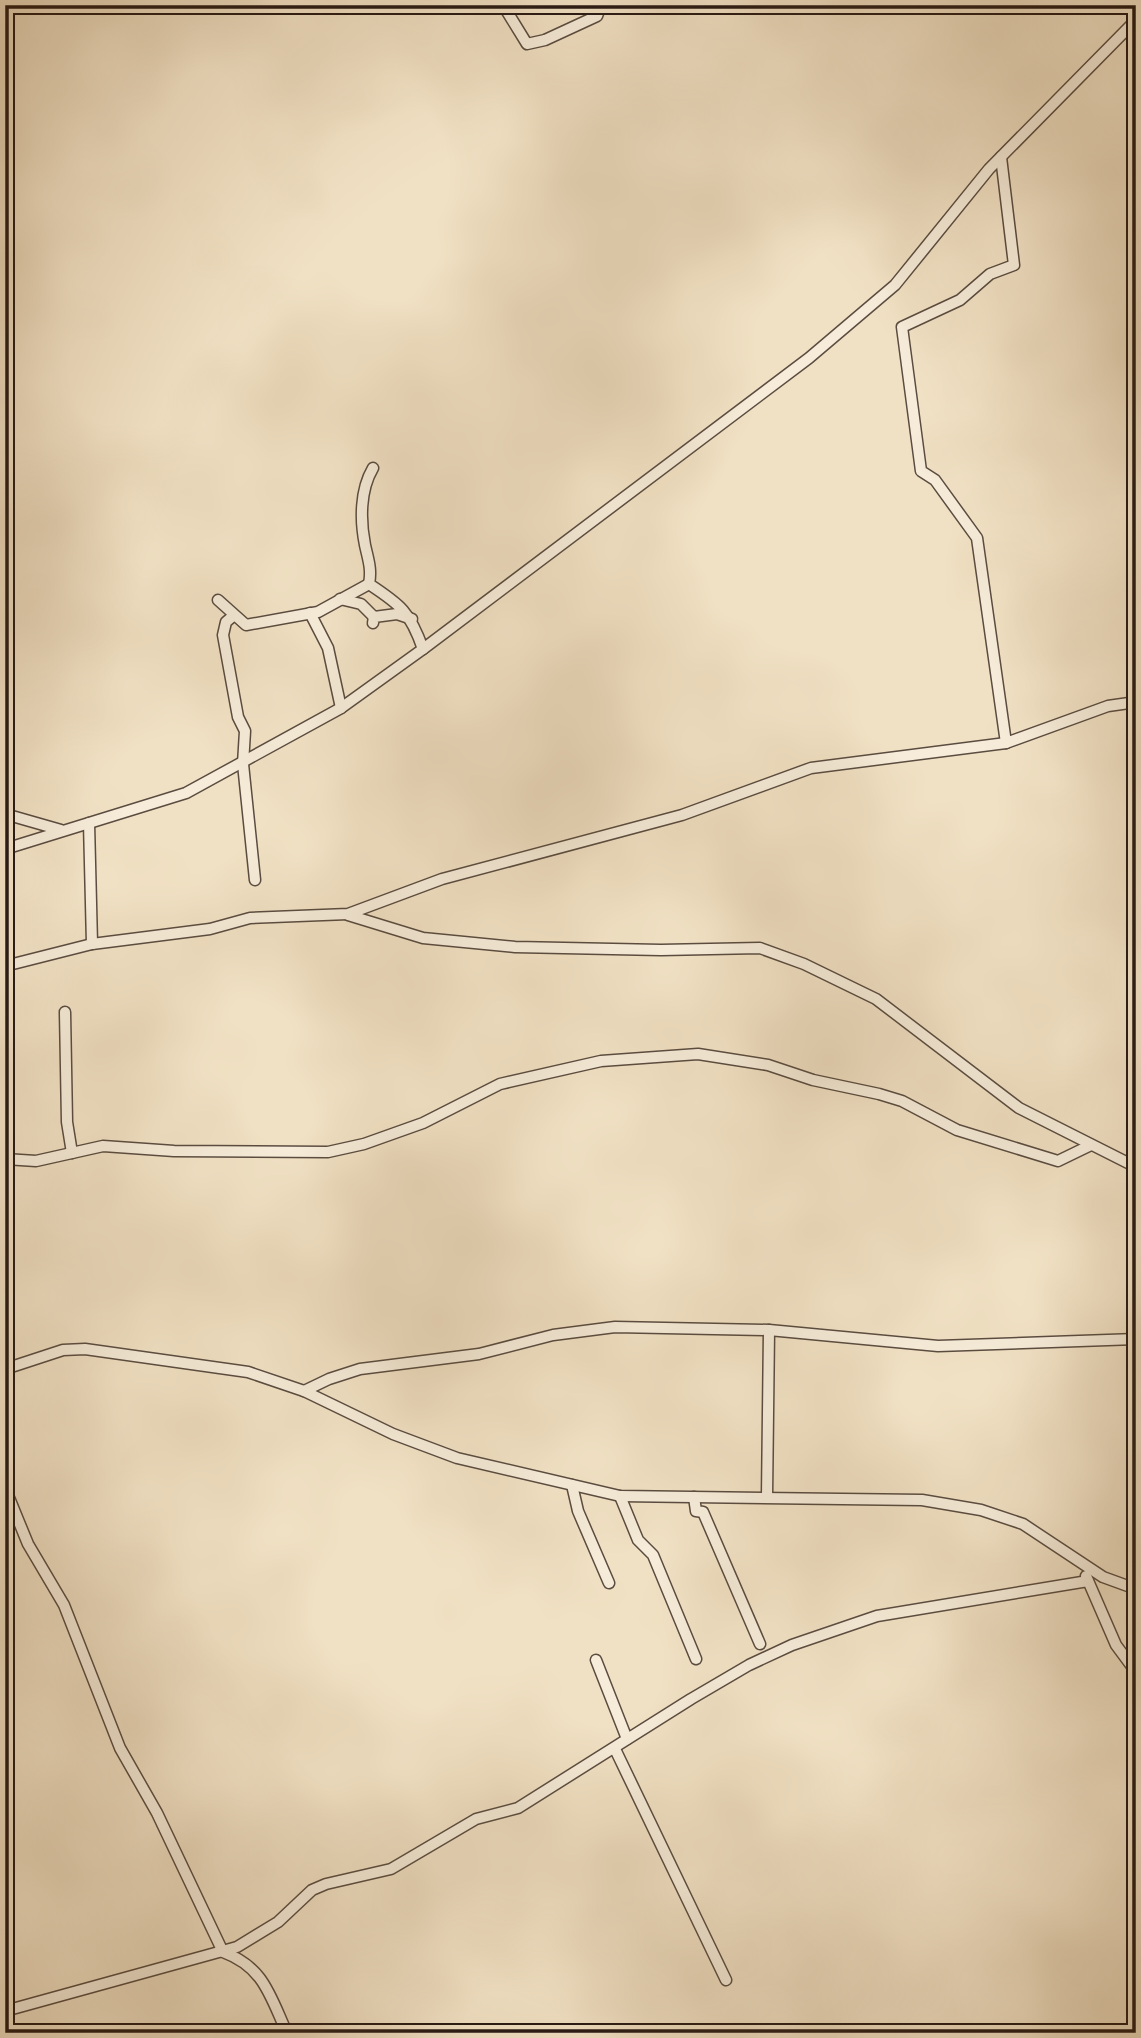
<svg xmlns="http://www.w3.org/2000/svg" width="1141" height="2038" font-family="'Gentium Book Plus',serif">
<rect width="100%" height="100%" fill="#f1e1c4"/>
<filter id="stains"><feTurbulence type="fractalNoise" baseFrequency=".00286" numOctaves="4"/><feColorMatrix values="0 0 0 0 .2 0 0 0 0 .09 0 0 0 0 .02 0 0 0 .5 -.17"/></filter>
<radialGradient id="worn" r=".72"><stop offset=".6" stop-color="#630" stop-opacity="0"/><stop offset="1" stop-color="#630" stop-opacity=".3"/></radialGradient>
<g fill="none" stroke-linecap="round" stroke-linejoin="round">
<defs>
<g id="minor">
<path d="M503,5L527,44L545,40L597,16L601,5"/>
<path d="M1001,157L1014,265L990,274L960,300L902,327L921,471L935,480L977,538L1006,743"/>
<path d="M373,468C360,490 360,520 365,545C368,559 372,569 369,584C401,605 410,612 423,649"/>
<path d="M340,599L361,604L374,617"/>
<path d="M218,600L246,625L318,612L369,584"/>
<path d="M310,613L328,648L341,708"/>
<path d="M233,616L226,622L223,635L238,717L245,731L243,764L255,880"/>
<path d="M373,623L374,617L397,614L412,619"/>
<path d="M5,814L61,830"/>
<path d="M89,823L92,944"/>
<path d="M5,849L186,793L341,708L423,649L809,358L895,285L989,169L1136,20"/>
<path d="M348,915L423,938L515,947L661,950L760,948L804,964L876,999L1019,1108L1136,1167"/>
<path d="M5,966L92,944L210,929L250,918L348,914L442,879L682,815L811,768L1006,743L1108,706L1136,702"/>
<path d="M65,1012L67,1122L72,1153"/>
<path d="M5,1159L36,1161L103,1146L174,1151L328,1152L364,1144L423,1123L500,1084L601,1061L698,1054L768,1065L813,1080L879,1094L902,1101L957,1130L1058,1161L1091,1145"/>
<path d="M5,1369L63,1350L85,1349L248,1372L304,1391L393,1434L457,1458L620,1496L922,1500L981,1510L1023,1524L1103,1577L1136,1589"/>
<path d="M304,1391L329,1379L360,1369L479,1354L553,1335L615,1327L769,1330L938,1346L1136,1339"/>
<path d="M572,1485L578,1511L609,1583"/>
<path d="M5,1488L28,1544L64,1605L120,1748L157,1813L223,1952C264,1967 270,1996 287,2033"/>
<path d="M620,1496L638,1540L653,1555L696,1659"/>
<path d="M767,1496L769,1330"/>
<path d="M694,1497L696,1511L703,1512L760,1644"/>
<path d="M1086,1576L1116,1645L1136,1672"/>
<path d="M596,1660L627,1739"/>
<path d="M615,1749L726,1980"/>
<path d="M5,2011L237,1947L278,1922L312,1890L326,1884L391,1869L476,1819L518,1808L691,1699L749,1665L792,1645L877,1616L1088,1581"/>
</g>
</defs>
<use href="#minor" stroke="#5a4c40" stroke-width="13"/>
<use href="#minor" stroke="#f6ecd9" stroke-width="10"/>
</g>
<rect width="1141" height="2038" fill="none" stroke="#f1e1c4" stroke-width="28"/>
<rect x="7" y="7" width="1127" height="2024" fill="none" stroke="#281a14" stroke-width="3.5"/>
<rect x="14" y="14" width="1113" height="2010" fill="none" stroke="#281a14" stroke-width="2"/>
<rect width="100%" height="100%" filter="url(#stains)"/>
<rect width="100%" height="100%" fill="url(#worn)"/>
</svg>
